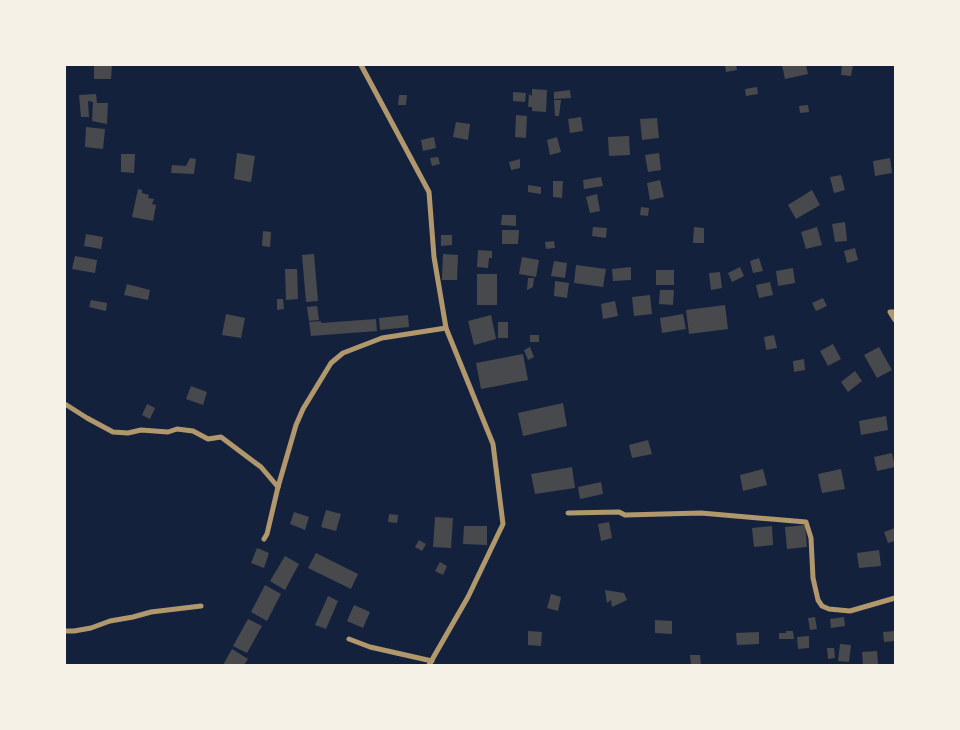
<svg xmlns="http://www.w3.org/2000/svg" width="960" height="730" font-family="Cabin,sans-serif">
<rect width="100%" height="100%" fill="#14213d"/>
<g fill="#48494c">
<path d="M94,65H112L111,79H94Z"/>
<path d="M725,65H736L737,70L726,72Z"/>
<path d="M782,65H806L808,74L785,79Z"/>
<path d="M842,65H853L851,76L841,75Z"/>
<path d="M757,87L758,94L746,96L745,89Z"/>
<path d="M532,89L547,90L546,112L532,111V107H528L529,94L532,96Z"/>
<path d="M570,90L571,98L554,99V92Z"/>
<path d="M513,92L526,93L525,102L513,101Z"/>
<path d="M96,94L97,103H108L107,124L92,121L93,102L88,101L89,117H81L79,95Z"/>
<path d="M399,95H407L406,105H398Z"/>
<path d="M554,100H561L559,116H555Z"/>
<path d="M808,105L809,112L800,113L799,106Z"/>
<path d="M516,115L527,116L526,138L515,137Z"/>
<path d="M581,117L583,131L570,133L568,119Z"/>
<path d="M657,118L659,138L642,140L640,119Z"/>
<path d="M456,122L470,124L468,140L453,137Z"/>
<path d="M86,127L105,129L103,149L85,147Z"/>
<path d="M629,136L630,155L609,156L608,137Z"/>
<path d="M434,137L436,148L423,151L421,140Z"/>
<path d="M557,137L561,152L550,155L547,140Z"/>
<path d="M237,153L255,156L251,182L234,179Z"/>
<path d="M659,153L661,170L648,172L645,155Z"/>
<path d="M121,154H135L134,173L121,172Z"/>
<path d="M438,157L440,164L432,166L430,158Z"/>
<path d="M190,158L196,159L194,174L171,173L172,165L186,166Z"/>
<path d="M890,158L892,173L875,176L873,161Z"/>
<path d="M520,159V168L511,170L509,162Z"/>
<path d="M841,175L845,190L834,193L830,177Z"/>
<path d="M601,177L603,186L584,189L583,180Z"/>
<path d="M660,180L664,197L650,200L647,183Z"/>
<path d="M553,181H563L562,198L553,197Z"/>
<path d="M528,185L541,187V194L528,192Z"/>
<path d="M138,189L142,190V193L149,195L148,198L154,199L152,204L156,205L153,221L132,217Z"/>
<path d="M812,190L820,205L796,219L788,205Z"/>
<path d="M597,194L600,211L590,213L586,197Z"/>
<path d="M641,207L649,208L648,216L640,215Z"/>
<path d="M502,215H516V226L501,225Z"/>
<path d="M845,222L847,241L835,242L832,224Z"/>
<path d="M593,227L607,228L606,238L592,236Z"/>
<path d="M694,227L704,228V243H693Z"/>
<path d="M817,227L822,245L806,249L801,232Z"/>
<path d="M502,230H519L518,244H502Z"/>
<path d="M263,231L271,232L270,247L262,246Z"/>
<path d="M86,234L103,237L101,249L84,246Z"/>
<path d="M441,235H452V245L441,246Z"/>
<path d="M554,241L555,248L546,249L545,242Z"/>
<path d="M855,248L858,260L847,263L844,251Z"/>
<path d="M478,250L492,251V258H489L488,268L477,267Z"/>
<path d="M314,254L318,301L306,302L302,255Z"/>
<path d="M443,254L458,255L457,280H442Z"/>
<path d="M75,256L97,260L95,273L72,269Z"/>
<path d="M522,257L539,260L536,277L519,274Z"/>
<path d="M759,258L763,271L753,273L750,261Z"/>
<path d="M554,261L567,263L565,278L551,276Z"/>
<path d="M576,265L606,269L603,287L574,283Z"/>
<path d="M631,267V280L613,281L612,269Z"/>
<path d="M740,267L744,276L732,282L728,273Z"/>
<path d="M793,268L795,283L778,286L776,271Z"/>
<path d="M285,269H297L298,299L286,300Z"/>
<rect x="656" y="270" width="18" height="15"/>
<path d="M720,272L722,288L711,290L709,273Z"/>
<rect x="477" y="274" width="20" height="31"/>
<path d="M528,278H534L533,287L527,290Z"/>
<path d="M555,281L569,283L567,298L554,296Z"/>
<path d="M770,282L773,295L759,298L756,285Z"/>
<path d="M127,284L150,290L148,300L124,295Z"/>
<path d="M660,290H674L673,305L659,304Z"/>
<path d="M650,295L652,314L634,316L632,297Z"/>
<path d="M823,298L827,306L816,311L812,303Z"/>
<path d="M277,299H283L284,309L277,310Z"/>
<path d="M91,300L107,303L106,311L89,307Z"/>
<path d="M615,301L618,316L603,319L601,304Z"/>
<path d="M725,305L728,329L689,334L686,310Z"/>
<path d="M317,306L319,320L309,321L307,307Z"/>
<path d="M226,314L245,318L241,338L222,335Z"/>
<path d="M683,314L686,329L662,333L660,318Z"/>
<path d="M408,315L409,327L380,330L379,318Z"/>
<path d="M491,315L496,339L474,345L468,321Z"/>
<path d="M376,319L377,331L311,336L309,322L321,321V323Z"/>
<rect x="498" y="322" width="10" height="16"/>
<rect x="530" y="335" width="9" height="7"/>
<path d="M774,335L777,348L766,350L764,337Z"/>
<path d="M833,344L841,359L828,366L820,351Z"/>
<path d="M530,347L534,357L528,360L524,350Z"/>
<path d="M879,347L892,370L877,378L864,355Z"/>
<path d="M523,354L528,380L481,389L476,363Z"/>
<path d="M804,359L805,370L794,372L793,361Z"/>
<path d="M855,371L862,381L848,392L841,382Z"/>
<path d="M191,386L207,392L203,405L186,399Z"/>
<path d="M563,403L567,426L523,436L518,413Z"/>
<path d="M147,404L155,408L150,419L142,415Z"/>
<path d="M886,416L888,430L861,435L859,421Z"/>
<path d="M648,440L652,454L632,458L629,445Z"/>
<path d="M892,453L895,467L877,471L874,457Z"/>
<path d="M572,467L575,488L535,494L531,474Z"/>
<path d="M763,469L767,485L743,491L740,475Z"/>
<path d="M841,469L845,489L822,493L818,474Z"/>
<path d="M601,482L603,494L580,499L578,487Z"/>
<path d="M326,510L341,514L336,531L321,527Z"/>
<path d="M294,512L309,517L305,530L290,524Z"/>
<path d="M389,514L398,515L397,523L388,522Z"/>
<path d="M435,517L453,518L451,548L433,547Z"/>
<path d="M609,522L612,538L601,541L598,524Z"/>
<path d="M805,525L807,547L787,549L785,527Z"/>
<path d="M464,526H487V545L463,544Z"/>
<path d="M772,526L773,545L754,547L752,528Z"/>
<path d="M895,528V541L888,543L884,532Z"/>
<path d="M419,540L426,544L422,551L415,547Z"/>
<path d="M257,548L269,553L264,568L251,563Z"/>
<path d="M879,550L881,566L859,568L857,553Z"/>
<path d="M316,553L358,574L351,589L308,568Z"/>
<path d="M285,556L299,564L285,590L270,581Z"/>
<path d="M440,562L447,566L443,575L435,571Z"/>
<path d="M265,585L281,594L267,621L251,612Z"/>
<path d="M605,590L624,593L627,600L612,607L611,600L607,603Z"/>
<path d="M551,594L561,597L558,611L547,608Z"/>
<path d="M328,596L338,601L326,629L315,625Z"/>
<path d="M354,605L370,612L363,628L347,621Z"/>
<path d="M815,617L817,629L810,630L808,618Z"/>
<path d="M844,617L845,626L831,628L830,619Z"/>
<path d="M248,619L262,626L247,653L233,646Z"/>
<path d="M655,620L672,621V634L655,633Z"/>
<path d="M528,631L542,632L541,646L528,645Z"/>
<path d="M786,631H793L794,639H779V633H786Z"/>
<path d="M895,631V641L884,642L883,632Z"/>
<path d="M759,632V644L737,645L736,633Z"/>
<path d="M809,636V648L798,649L797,637Z"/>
<path d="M840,644L851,645L849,662L838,661Z"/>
<path d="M827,648H834L835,658L828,659Z"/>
<path d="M232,649L248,659L244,665H223Z"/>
<path d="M877,651L878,664L863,665L862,652Z"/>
<path d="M690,655H700L701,665H691Z"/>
</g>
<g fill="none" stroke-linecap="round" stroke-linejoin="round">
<g stroke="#b1986c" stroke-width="5">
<path d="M361,65L429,192L434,257L446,328L493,444L503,524L468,597L429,665"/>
<path d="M895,312H890L895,320"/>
<path d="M65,404L87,418L113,432L128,433L141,430L168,432L177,429L193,431L208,439L221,437L261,467L278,487"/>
<path d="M568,513L619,512L625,515L701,513L806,522L811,538L813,578L818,600L822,606L829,609L850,611L895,598"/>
<path d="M264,539L267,534L278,487L296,425L303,409L331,363L343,353L382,338L446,328"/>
<path d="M65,631H74L91,628L110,621L133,617L151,612L201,606"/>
<path d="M349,639L370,647L432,661"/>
</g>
</g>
<rect width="960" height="730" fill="none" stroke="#f6f1e7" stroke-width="132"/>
</svg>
